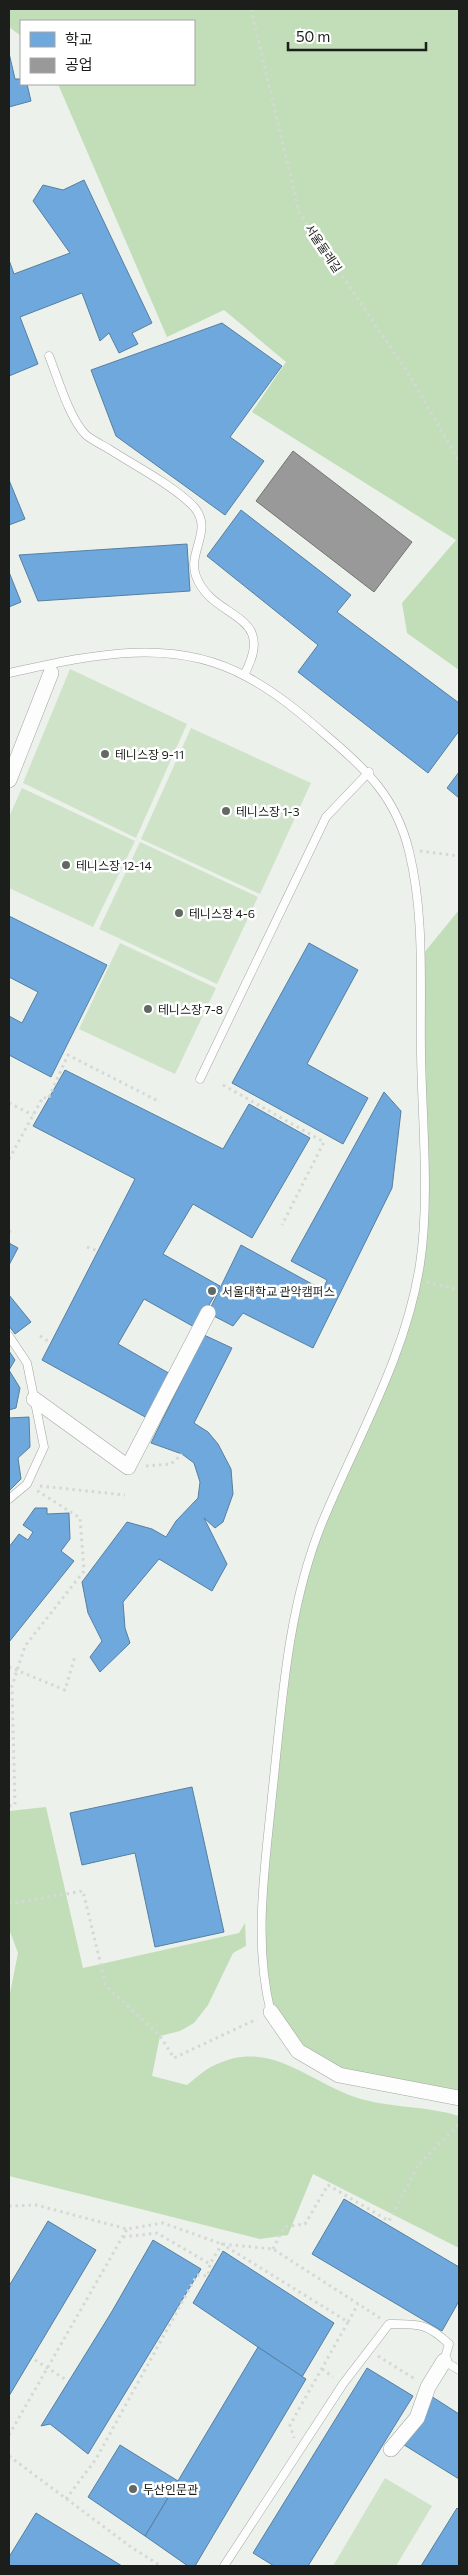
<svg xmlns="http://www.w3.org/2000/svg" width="468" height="2575" font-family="Commissioner,'Noto Sans KR',sans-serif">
<rect width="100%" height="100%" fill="#ecf1eb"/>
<g fill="#cfe3c9">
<path d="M70,669L187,724L136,838L23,783Z"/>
<path d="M191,728L311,783L260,894L141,839Z"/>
<path d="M22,788L135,841L93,927L9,888V817Z"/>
<path d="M140,842L258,897L217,984L99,929Z"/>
<path d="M120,943L216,988L175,1074L79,1029Z"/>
<path d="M385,2478L432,2506L396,2566H333Z"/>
</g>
<g fill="#c2deb9">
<path d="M9,9H459V670L407,633L402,603L456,540L252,412L286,362L224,310L167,337L58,84H194V21H21V36L9,27Z"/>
<path d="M459,910V2098L388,2086L298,2051L271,2012L261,1906L284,1683L302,1580L398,1349L412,1304L424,1207L419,959Z"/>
<path d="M46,1807L83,1968L239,1933L245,1923L246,1946L233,1953L208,2005L194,2023L180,2031L160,2036L152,2076L187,2085C196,2078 205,2069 215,2065C270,2037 312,2085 361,2099C393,2108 428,2106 459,2116V2248L313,2174L288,2235L260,2239L9,2176V1998L18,1953L9,1929V1811Z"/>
</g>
<g fill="#6fa8dc" stroke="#567fa2">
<path d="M9,53L15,79H21V84H27L31,101L9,107Z"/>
<path d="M84,180L152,323L132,333L138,344L119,353L109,333L100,341L82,293L20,317L38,364L9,376V260L14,274L70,253L33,201L43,185L63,190Z"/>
<path d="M222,323L282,366L230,437L264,461L225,515L116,436L91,370Z"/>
<path d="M9,480L25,519L9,525Z"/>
<path d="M241,510L351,595L337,612L459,703V731L428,773L298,672L318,645L207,556Z"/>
<path d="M187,544L190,591L38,601L19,555Z"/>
<path d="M9,572L21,602L9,607Z"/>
<path d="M459,772V798L447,788Z"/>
<path d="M9,916L107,965L51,1077L9,1055V1016L22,1023L38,992L9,977Z"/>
<path d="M309,943L358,970L307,1064L368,1098L343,1144L232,1083Z"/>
<path d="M65,1070L223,1149L249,1104L310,1138L252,1238L193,1204L163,1254L220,1286L196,1328L144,1299L118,1344L172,1375L147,1418L42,1360L135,1179L33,1126Z"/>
<path d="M384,1092L401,1111L392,1188L313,1348L243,1313L233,1326L208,1313L241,1245L323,1290L327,1280L291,1261Z"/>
<path d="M9,1243L18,1248L9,1265Z"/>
<path d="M9,1295L31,1322L15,1334L9,1326Z"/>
<path d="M204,1335L232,1348L194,1423L208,1432L218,1444L231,1469L233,1494L223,1522L215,1528L204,1518L227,1564L212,1591L159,1559L123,1602L125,1628L130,1643L100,1672L90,1657L102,1641L88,1613L82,1582L127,1522L152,1529L166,1537L176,1521L198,1498L200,1482L194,1463L182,1454L151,1443Z"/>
<path d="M9,1351L15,1360L9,1370L20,1388L16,1408L9,1410Z"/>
<path d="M29,1417L30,1447L18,1458L21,1479L9,1491V1418Z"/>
<path d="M35,1508H47V1514L69,1513L70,1539L61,1551L74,1561L9,1642V1547L19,1534L28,1540L33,1532L23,1525Z"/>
<path d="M192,1787L224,1932L155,1947L135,1853L82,1865L70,1813Z"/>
<path d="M344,2199L459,2267V2301L442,2331L312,2254Z"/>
<path d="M48,2221L96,2250L9,2396V2286Z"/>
<path d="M153,2240L201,2269L88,2454L50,2424L41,2426L111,2313Z"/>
<path d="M223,2251L334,2323L302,2377L193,2303Z"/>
<path d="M258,2347L306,2379L195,2566H188L145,2536Z"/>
<path d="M367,2368L413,2396L308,2566H274L253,2553Z"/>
<path d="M431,2396L459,2414V2479L401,2443Z"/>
<path d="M120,2445L178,2481L145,2536L88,2497Z"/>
<path d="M457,2508L459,2510V2566H421Z"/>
<path d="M36,2513L122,2566H9V2557Z"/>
</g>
<path fill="#999" stroke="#737473" d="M293,451L412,542L374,592L256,501Z"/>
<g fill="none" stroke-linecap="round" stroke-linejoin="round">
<defs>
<g id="lane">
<path d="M49,356C58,378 69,418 86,435C92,440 102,445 109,449C135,466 173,485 194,507C214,530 187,552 196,576C212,621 279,611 244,675"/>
<path d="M9,673C87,656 172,635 247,677C277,693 303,715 328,737C368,771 396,798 409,851C425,916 420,987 421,1053C422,1120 430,1198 420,1264C406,1356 357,1438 322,1523C287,1609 282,1704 272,1796C265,1868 253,1942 271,2013"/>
<path d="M200,1079L326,817L369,772"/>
<path d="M9,1336L27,1363L44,1447L27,1484L9,1499"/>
<path d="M224,2566L343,2384L389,2324C419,2324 427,2323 449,2344L444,2361L459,2370"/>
</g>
<g id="street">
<path d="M9,780L51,673"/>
<path d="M34,1399L128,1467L208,1313"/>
<path d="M271,2012L298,2051L339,2075L459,2098"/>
<path d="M391,2449L417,2418L428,2387L444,2361"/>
</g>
</defs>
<use href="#lane" stroke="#a3a7a2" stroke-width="9"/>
<use href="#street" stroke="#a3a7a2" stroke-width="16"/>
<g stroke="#d6d8d6" stroke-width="3" stroke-dasharray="2.5 4" stroke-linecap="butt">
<path d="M251,9L299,212L410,376L459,461"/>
<path d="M420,851L459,856"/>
<path d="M223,1085L324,1142L282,1225"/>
<path d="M9,1103L33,1115"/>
<path d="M9,1159L43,1097L48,1099L68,1055L160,1102"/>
<path d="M9,1231L11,1232"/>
<path d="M87,1247L98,1251"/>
<path d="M427,1282L459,1290"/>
<path d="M40,1336L51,1343"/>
<path d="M146,1466L171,1464L182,1454"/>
<path d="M40,1486L125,1495"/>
<path d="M9,1667L65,1690L75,1656"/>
<path d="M9,1806L15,1805L12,1686L25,1646L84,1571L80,1518L36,1490"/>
<path d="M9,1904L83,1891L106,1986L160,2036L174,2058L257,2019"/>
<path d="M9,2206L36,2205L127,2229L163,2223L222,2244L273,2249L380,2318"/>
<path d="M123,2237L157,2233L210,2264"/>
<path d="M273,2249L284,2227L305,2224L328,2185L389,2221L418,2165L459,2124"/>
<path d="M348,2322L358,2304"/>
<path d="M378,2356L415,2379"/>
<path d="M322,2369L333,2377"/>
<path d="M9,2435L127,2229"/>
<path d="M9,2456L131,2547L161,2566"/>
<path d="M66,2499L96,2459L197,2275L208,2276L210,2264L222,2244L348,2322L290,2425L294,2438"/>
</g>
<use href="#lane" stroke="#fcfdfc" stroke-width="8"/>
<use href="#street" stroke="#fcfdfc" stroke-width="15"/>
<path stroke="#d6d8d6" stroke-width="3" stroke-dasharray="2.5 4" stroke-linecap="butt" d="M35,2360L68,2381"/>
</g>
<g fill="#646863" stroke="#fff" stroke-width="2">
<circle cx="105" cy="754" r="5"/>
<circle cx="226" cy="811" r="5"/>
<circle cx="66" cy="865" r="5"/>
<circle cx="179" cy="913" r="5"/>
<circle cx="148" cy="1009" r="5"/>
<circle cx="212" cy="1291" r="5"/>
<circle cx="133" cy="2489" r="5"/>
</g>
<g text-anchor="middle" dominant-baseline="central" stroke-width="5" stroke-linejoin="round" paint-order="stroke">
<g font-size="12" fill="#1b1e1a" stroke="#fff">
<text transform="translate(324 248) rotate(56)">서울둘레길</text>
</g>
<g font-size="12" fill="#1b1e1a" stroke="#fff" text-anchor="start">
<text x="115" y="754">테니스장 9-11</text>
<text x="236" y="811">테니스장 1-3</text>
<text x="76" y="865">테니스장 12-14</text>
<text x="189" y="913">테니스장 4-6</text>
<text x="158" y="1009">테니스장 7-8</text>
<text x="222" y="1291">서울대학교 관악캠퍼스</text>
<text x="143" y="2489">두산인문관</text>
</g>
</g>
<rect width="468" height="2575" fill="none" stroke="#1b1e1a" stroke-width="20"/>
<rect x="20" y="20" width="175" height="65" fill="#ffffff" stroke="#a4a5a3"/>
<rect x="30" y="32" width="25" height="15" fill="#6fa8dc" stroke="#a4a5a3"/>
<text x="65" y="45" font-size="15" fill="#1b1e1a">학교</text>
<rect x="30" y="58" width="25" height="15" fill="#999999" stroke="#a4a5a3"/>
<text x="65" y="70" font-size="15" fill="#1b1e1a">공업</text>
<path d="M288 42v8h138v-8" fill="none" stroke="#1b1e1a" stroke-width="2.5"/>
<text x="296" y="42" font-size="15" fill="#1b1e1a" stroke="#ffffff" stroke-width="4" paint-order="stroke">50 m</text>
</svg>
